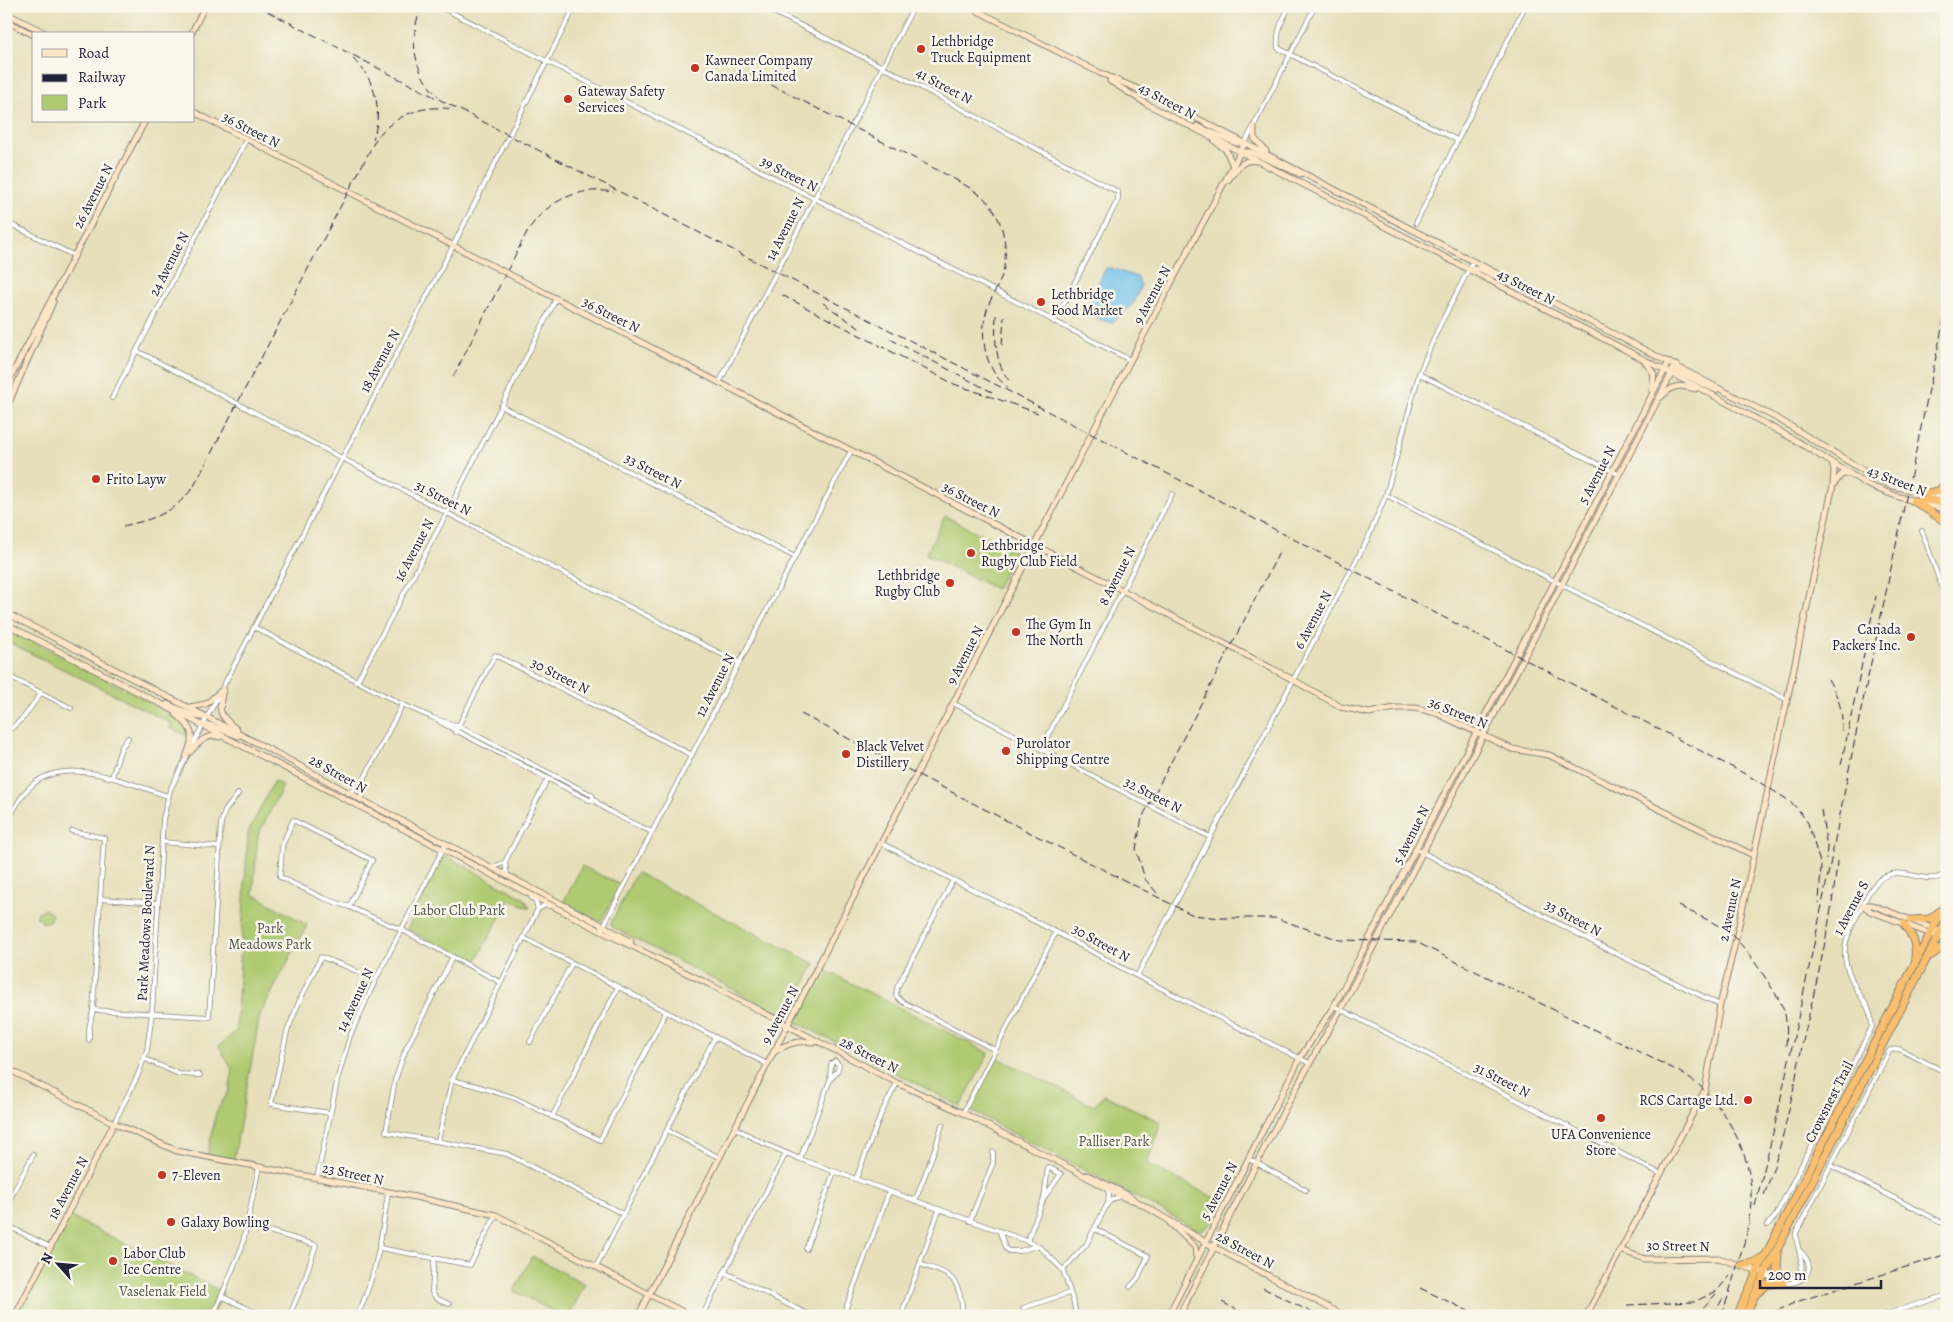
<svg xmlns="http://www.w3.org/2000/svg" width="1953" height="1322" font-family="Alegreya,serif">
<rect width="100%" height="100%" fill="#fbf7ec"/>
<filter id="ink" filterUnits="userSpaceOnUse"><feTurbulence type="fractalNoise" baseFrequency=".02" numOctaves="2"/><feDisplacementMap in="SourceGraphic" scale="10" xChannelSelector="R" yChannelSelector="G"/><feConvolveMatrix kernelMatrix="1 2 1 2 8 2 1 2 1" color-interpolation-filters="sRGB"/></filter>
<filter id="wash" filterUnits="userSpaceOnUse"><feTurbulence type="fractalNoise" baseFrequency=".0096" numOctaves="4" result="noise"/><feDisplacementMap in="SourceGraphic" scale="20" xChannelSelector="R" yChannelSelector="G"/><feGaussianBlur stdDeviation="1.12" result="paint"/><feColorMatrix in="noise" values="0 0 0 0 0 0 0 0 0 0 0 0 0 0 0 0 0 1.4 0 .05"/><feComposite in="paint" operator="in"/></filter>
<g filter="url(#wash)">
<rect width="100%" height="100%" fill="#e6dfba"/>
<g fill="#afcb71" stroke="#687656">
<path d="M945,516L1016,552L996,589L926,554Z"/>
<path d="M6,627L167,711L187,727L189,737L170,728L171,723L6,641Z"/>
<path d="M274,781L283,786L258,835L253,894L307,925L260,1015L233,1163L207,1158L216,1112L229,1091L233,1071L219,1046L236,1031L248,833Z"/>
<path d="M444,855L524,898L530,908L510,900L508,902L475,963L407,929Z"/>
<path d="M582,866L621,885L602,920L599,921L563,903Z"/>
<path d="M637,873L815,964L790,1012L786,1015L769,1008L612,927L611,923L635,875Z"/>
<path d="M45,909L52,914L49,921L42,923L41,919L36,917L38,912Z"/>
<path d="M821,968L989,1053L961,1105H958L798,1023L797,1021L798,1013Z"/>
<path d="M996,1057L1094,1106L1104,1095L1161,1122L1147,1164L1223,1202L1212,1223L1202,1230L1195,1229L1165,1212L971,1111L970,1106Z"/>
<path d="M67,1215L223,1292L213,1316H15Z"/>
<path d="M532,1256L585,1284L569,1316H562L514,1291Z"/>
</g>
<path fill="#70c2ec" stroke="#497294" d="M1106,268H1111L1137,277L1141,285L1134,303L1113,322H1107L1099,319L1087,311L1086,308Z"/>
</g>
<g filter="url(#ink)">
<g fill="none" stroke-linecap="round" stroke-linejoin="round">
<defs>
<g id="street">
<path d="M439,6L1130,360"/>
<path d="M762,6L883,67L1118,192V200L1054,322"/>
<path d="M1290,6C1282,20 1276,32 1278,48L1457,140"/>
<path d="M1245,143L1315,6"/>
<path d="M6,222L75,256"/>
<path d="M1416,223L1525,6"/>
<path d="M137,351L447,513L739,663"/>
<path d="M1419,374L1618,474"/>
<path d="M719,383L914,6"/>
<path d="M112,398L246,140"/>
<path d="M501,406L795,557"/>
<path d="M1386,495L1786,699"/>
<path d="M1922,531L1947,602"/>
<path d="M254,627L357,681L447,513L556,299"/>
<path d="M6,675L71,708"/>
<path d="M357,681L397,702L433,718L458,726L592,795C596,809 638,825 652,832"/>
<path d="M953,703L1210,837"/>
<path d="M440,722L589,800H593"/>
<path d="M455,732L495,655L692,755"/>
<path d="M6,733L24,717L41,693"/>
<path d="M191,748L453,246L575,6"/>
<path d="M1041,749L1172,494"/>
<path d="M112,777L121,748L128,738"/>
<path d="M361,785L362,800"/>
<path d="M348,793L361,785L402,705"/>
<path d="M6,807L13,811"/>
<path d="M6,824C14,810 20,796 32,785C67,754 130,784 168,796"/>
<path d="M72,831L104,838L93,1010L89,1029V1040"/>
<path d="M162,842L219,847"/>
<path d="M881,843L1056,932L1137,976L1309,1063"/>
<path d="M1416,849L1603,947L1720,1005"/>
<path d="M492,868L505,862"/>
<path d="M507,875L505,862L548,778"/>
<path d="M953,880L901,980L897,988L896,995L901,1001L995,1050"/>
<path d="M531,897L535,900L538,909"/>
<path d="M100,899L158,903"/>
<path d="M349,907L372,860L293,820L282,846L280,877L323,898L349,907L402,930L500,982"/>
<path d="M601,931L739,663L851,451"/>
<path d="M524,938L767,1064"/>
<path d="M452,958L406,1049L395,1080L386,1132L507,1154L623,1214"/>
<path d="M1137,976L1368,538L1386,495L1419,374L1438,329L1473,261"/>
<path d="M1334,1006L1661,1174"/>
<path d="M93,1010L209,1017L221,823L225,811L238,794"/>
<path d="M530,1042L572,963"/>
<path d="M145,1059L179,1074L200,1075"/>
<path d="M452,1080L473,1085L515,1098L600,1140L666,1012"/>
<path d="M330,1113L271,1104L287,1032L299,1002L321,957L350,968L375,981"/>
<path d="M963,1113L1056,932"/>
<path d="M552,1117L618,987"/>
<path d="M114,1123L138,1075L147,1050L152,1013L163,819L170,790L187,756"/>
<path d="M735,1128L763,1143L800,1159L1027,1241L1041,1248L1063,1270"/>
<path d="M667,1130L720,1158"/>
<path d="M438,1141L452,1080L538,909L545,905L550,906"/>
<path d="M800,1159L830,1080L831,1064L835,1061L839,1065L838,1070L830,1080"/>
<path d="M1249,1159L1306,1190"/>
<path d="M1830,1165L1945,1224L1947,1220"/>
<path d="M317,1178L338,1077L350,1036L375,981L446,843"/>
<path d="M856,1179L881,1114L897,1083"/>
<path d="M1106,1188L1109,1193L1108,1203"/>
<path d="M915,1201L936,1146L942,1125"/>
<path d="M6,1206L33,1155"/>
<path d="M970,1221L993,1163V1152"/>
<path d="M6,1225L50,1247"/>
<path d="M248,1225L316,1245L303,1284L289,1316"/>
<path d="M1767,1225L1775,1217L1872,1027C1872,1014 1867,1005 1860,995C1833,951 1846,938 1867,896C1893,848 1925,894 1947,872"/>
<path d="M1095,1229L1148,1256L1138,1278L1130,1287"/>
<path d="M1000,1232L1005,1248L1009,1251H1020L1036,1246"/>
<path d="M1027,1241L1044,1198L1048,1167L1061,1174L1044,1198"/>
<path d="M380,1248L470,1265L496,1215"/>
<path d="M806,1249L834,1172"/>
<path d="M434,1258L432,1292L436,1298L449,1304"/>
<path d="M920,1264C938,1271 954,1272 959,1292C962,1301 963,1307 962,1316"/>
<path d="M596,1267L715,1037"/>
<path d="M1063,1270L1086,1245L1108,1203L1113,1199L1121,1196"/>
<path d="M1063,1270L1074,1304L1076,1316"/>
<path d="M724,1272L811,1316"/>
<path d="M1765,1273C1773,1273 1780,1278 1787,1278C1815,1280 1794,1245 1796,1233L1890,1050L1899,1049L1947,1073"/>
<path d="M1765,1273C1785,1296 1827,1276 1800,1251"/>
<path d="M221,1296L263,1316"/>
<path d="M1023,1308L1069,1293"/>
<path d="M213,1316L242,1247L259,1167"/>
<path d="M357,1316C376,1277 382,1235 388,1193"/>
<path d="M702,1316L786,1153"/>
<path d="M843,1316L889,1192"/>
<path d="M901,1316L939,1210"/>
<path d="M1880,1316L1947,1295"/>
</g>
<g id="secondary">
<path d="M968,6L1100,73L1152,95L1780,420L1879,480L1892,486L1947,498"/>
<path d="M6,13L47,34"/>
<path d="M6,21L34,35"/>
<path d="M191,34L205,6"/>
<path d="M1110,81L1147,104L1707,392L1795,440L1868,485L1896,496L1947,510"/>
<path d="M194,112L1122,590L1288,677L1341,707L1369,713L1395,708H1415L1436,713L1512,749L1549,755L1753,855"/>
<path d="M1197,126L1236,143H1245"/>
<path d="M1254,126V138L1266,151"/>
<path d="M1215,141L1226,150L1233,166"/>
<path d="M1241,152H1251L1300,174"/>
<path d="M1228,180C1236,170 1242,158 1256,161"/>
<path d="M1469,269H1480L1510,283"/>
<path d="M1645,362L1654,374L1652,390"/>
<path d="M1672,369L1716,390"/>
<path d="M6,386L145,121"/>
<path d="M1661,397C1673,385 1679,384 1695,389"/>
<path d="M6,409L53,302"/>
<path d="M1834,484L1841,475L1849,473"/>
<path d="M6,613L278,754L362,800L604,926L631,942"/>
<path d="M6,624L601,931L709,984L897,1083L963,1113L1072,1169L1125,1198L1136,1201"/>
<path d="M223,689C218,712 218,714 237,730"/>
<path d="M167,704L195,716L206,718"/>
<path d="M190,707L206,704L223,689"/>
<path d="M176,714C194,729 195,735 186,757"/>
<path d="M203,725H210L238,736"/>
<path d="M190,752C199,743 206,733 220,737"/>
<path d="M1863,905L1870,911L1947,940"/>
<path d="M1863,905H1872L1947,934"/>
<path d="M776,1051C788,1042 800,1040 815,1042"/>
<path d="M6,1068L114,1123L177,1151L415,1197L496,1215L691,1316"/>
<path d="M1087,1175L1128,1195L1136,1201L1214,1247L1345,1316"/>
<path d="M1170,1223L1195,1247L1196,1256"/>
<path d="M1620,1250L1645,1259L1718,1258L1765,1273"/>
<path d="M15,1316L114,1123"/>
<path d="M638,1316L1091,435L1245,143"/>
<path d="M1168,1316L1300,1058L1334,1006L1669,362"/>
<path d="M1179,1316C1232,1213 1282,1108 1341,1009L1676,365"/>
<path d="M1586,1316L1705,1090L1720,1005L1736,939L1833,485L1834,470L1832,463"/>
</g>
<g id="highway">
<path d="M1927,493L1939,491L1947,482"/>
<path d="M1914,501L1947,523"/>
<path d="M1914,501L1927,500L1947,503"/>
<path d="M1911,920L1930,919L1940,911"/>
<path d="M1904,924C1912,935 1917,944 1915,958"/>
<path d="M1930,956L1943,947L1947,946"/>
<path d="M1778,1252L1777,1269L1780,1276"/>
<path d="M1742,1265L1754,1263L1763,1257"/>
<path d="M1756,1294L1768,1284L1783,1283"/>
<path d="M1737,1316L1758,1270L1947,901"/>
<path d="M1745,1316L1765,1273L1947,919"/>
</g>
</defs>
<use href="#street" stroke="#84807a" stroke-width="5.5"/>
<use href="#secondary" stroke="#84807a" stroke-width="7"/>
<use href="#highway" stroke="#84807a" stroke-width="9"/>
<use href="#street" stroke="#fff" stroke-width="4"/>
<use href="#secondary" stroke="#fde5c5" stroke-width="5"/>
<use href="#highway" stroke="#f9bf6d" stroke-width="7"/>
<g stroke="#22223b" stroke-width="1" stroke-dasharray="8 4" stroke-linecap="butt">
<path d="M257,6L1022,398L1749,776L1785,798L1797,808L1808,823L1821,866L1819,903"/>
<path d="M422,6C408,37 413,73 438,96"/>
<path d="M353,59C376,79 383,112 373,139"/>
<path d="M750,74L951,177C966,186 984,194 993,209C1005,228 1008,252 1003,272C1000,283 993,294 989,304C980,326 982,354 995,374C998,379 1004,384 1008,388"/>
<path d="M782,295L954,384L1038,413"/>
<path d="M823,303L862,330"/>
<path d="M996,315C995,340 994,363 1011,383"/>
<path d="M890,339L992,392"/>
<path d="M1002,345L1004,317"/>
<path d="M453,377L527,232C546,201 578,186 614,192"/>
<path d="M123,526C155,519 174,513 194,486L377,137C396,115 423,104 452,109"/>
<path d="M1828,679C1839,699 1843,709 1842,731"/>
<path d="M801,714L1017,826L1193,915L1220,918H1275L1340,940L1416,942L1678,1071C1687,1077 1698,1083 1706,1092C1731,1119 1753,1160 1751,1199C1751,1209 1749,1219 1747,1229"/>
<path d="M1841,765L1876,596"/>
<path d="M1821,810L1827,847L1826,859"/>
<path d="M1157,893L1145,879L1136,849L1142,818L1281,549"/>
<path d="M1679,906C1698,916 1721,924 1736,939C1749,952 1781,998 1785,1014C1787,1025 1787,1035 1786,1046"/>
<path d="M1764,1195C1784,1144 1793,1090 1804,1037C1817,979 1832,921 1837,861"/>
<path d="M1755,1206L1775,1125L1817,930L1858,724L1947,305"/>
<path d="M1263,1288L1319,1316"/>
<path d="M1420,1288L1466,1310L1481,1313L1532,1316"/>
<path d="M1222,1302L1248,1316"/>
<path d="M1627,1305L1694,1302L1717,1291L1729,1276"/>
<path d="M1695,1316L1716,1294"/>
<path d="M1713,1316L1723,1298"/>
<path d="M1722,1316L1750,1223"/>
<path d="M1766,1316L1796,1302L1947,1254"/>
</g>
</g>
</g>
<g fill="#c8321e" stroke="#fbf7ec" stroke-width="2">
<circle cx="921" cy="49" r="5"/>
<circle cx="695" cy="68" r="5"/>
<circle cx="568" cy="99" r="5"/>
<circle cx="1041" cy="302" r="5"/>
<circle cx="96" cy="479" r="5"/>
<circle cx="971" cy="553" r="5"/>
<circle cx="950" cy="583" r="5"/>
<circle cx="1016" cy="632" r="5"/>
<circle cx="1911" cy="637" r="5"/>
<circle cx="1006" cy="751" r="5"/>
<circle cx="846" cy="754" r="5"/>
<circle cx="1748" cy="1100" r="5"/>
<circle cx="1601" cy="1118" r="5"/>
<circle cx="162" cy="1175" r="5"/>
<circle cx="171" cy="1222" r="5"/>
<circle cx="113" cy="1261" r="5"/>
</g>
<g text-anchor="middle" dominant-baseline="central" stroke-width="5" stroke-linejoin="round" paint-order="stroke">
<g font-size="14" fill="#22223b" stroke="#fbf7ec" text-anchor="start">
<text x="931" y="41">Lethbridge<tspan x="931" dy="16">Truck Equipment</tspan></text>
<text x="705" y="60">Kawneer Company<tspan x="705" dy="16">Canada Limited</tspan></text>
<text x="578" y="91">Gateway Safety<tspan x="578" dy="16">Services</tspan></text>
<text x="1051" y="294">Lethbridge<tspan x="1051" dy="16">Food Market</tspan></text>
<text x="106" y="479">Frito Layw</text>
<text x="981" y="545">Lethbridge<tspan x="981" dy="16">Rugby Club Field</tspan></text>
<text x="940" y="575" text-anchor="end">Lethbridge<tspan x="940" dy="16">Rugby Club</tspan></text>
<text x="1026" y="624">The Gym In<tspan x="1026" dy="16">The North</tspan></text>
<text x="1901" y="629" text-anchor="end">Canada<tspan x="1901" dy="16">Packers Inc.</tspan></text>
<text x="1016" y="743">Purolator<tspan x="1016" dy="16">Shipping Centre</tspan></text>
<text x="856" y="746">Black Velvet<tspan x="856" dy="16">Distillery</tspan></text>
<text x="1738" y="1100" text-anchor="end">RCS Cartage Ltd.</text>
<text x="1601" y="1134" text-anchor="middle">UFA Convenience<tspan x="1601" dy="16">Store</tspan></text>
<text x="172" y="1175">7-Eleven</text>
<text x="181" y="1222">Galaxy Bowling</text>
<text x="123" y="1253">Labor Club<tspan x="123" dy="16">Ice Centre</tspan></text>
</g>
<g font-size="14" fill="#22223b" stroke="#fbf7ec">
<text transform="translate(944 86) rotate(28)">41 Street N</text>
<text transform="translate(1167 101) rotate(28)">43 Street N</text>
<text transform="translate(251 130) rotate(27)">36 Street N</text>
<text transform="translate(789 174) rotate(27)">39 Street N</text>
<text transform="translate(93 196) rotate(-63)">26 Avenue N</text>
<text transform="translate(785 229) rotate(-63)">14 Avenue N</text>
<text transform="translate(169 264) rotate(-63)">24 Avenue N</text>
<text transform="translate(1526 287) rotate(27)">43 Street N</text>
<text transform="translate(1152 295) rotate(-62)">9 Avenue N</text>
<text transform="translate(611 315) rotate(27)">36 Street N</text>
<text transform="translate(380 361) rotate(-62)">18 Avenue N</text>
<text transform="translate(653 471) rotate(27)">33 Street N</text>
<text transform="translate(1597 475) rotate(-62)">5 Avenue N</text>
<text transform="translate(1897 481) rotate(21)">43 Street N</text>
<text transform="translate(443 498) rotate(27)">31 Street N</text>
<text transform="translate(971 500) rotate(27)">36 Street N</text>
<text transform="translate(414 550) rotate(-62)">16 Avenue N</text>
<text transform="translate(1117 576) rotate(-63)">8 Avenue N</text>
<text transform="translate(1313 620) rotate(-62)">6 Avenue N</text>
<text transform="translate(965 655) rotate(-63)">9 Avenue N</text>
<text transform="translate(560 676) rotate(27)">30 Street N</text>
<text transform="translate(715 685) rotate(-63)">12 Avenue N</text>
<text transform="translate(1458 713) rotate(22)">36 Street N</text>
<text transform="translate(338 774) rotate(29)">28 Street N</text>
<text transform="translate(1153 795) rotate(27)">32 Street N</text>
<text transform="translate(1411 835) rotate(-63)">5 Avenue N</text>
<text transform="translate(1851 908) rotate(-62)">1 Avenue S</text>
<text transform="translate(1730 910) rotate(-78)">2 Avenue N</text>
<text transform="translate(1573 918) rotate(28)">33 Street N</text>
<text transform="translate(146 923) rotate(-87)">Park Meadows Boulevard N</text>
<text transform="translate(1101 943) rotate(29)">30 Street N</text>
<text transform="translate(355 1000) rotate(-65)">14 Avenue N</text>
<text transform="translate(780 1015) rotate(-62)">9 Avenue N</text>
<text transform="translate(869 1055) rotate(27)">28 Street N</text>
<text transform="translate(1502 1080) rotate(27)">31 Street N</text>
<text transform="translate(1829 1102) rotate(-63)">Crowsnest Trail</text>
<text transform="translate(353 1174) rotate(12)">23 Street N</text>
<text transform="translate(68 1188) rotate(-62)">18 Avenue N</text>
<text transform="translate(1219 1191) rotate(-62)">5 Avenue N</text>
<text transform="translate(1678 1246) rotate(1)">30 Street N</text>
<text transform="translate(1245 1250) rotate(28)">28 Street N</text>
</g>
<g font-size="14" fill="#4c554b" stroke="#fbf7ec">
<text x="459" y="910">Labor Club Park</text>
<text x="270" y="928">Park<tspan x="270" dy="16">Meadows Park</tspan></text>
<text x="1114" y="1141">Palliser Park</text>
<text x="163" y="1291">Vaselenak Field</text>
</g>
</g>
<rect width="1953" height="1322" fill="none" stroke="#fbf7ec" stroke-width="25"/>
<rect x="32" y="32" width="162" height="90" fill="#fbf7ec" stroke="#a4a2a5"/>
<rect x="42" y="49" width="25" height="8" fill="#fde5c5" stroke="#a4a2a5"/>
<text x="78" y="58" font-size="15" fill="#22223b">Road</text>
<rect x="42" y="74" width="25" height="8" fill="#22223b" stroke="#a4a2a5"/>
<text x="78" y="82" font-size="15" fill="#22223b">Railway</text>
<rect x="42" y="95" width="25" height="15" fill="#afcb71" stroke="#a4a2a5"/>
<text x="78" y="108" font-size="15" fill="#22223b">Park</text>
<g transform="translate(58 1264) rotate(297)" stroke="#fbf7ec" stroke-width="4" paint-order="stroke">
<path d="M0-4L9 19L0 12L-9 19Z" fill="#22223b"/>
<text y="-8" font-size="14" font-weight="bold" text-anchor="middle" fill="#22223b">N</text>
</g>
<path d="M1760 1280v8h121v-8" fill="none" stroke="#22223b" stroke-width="2.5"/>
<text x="1768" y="1280" font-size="15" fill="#22223b" stroke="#fbf7ec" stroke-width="4" paint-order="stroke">200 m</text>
</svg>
